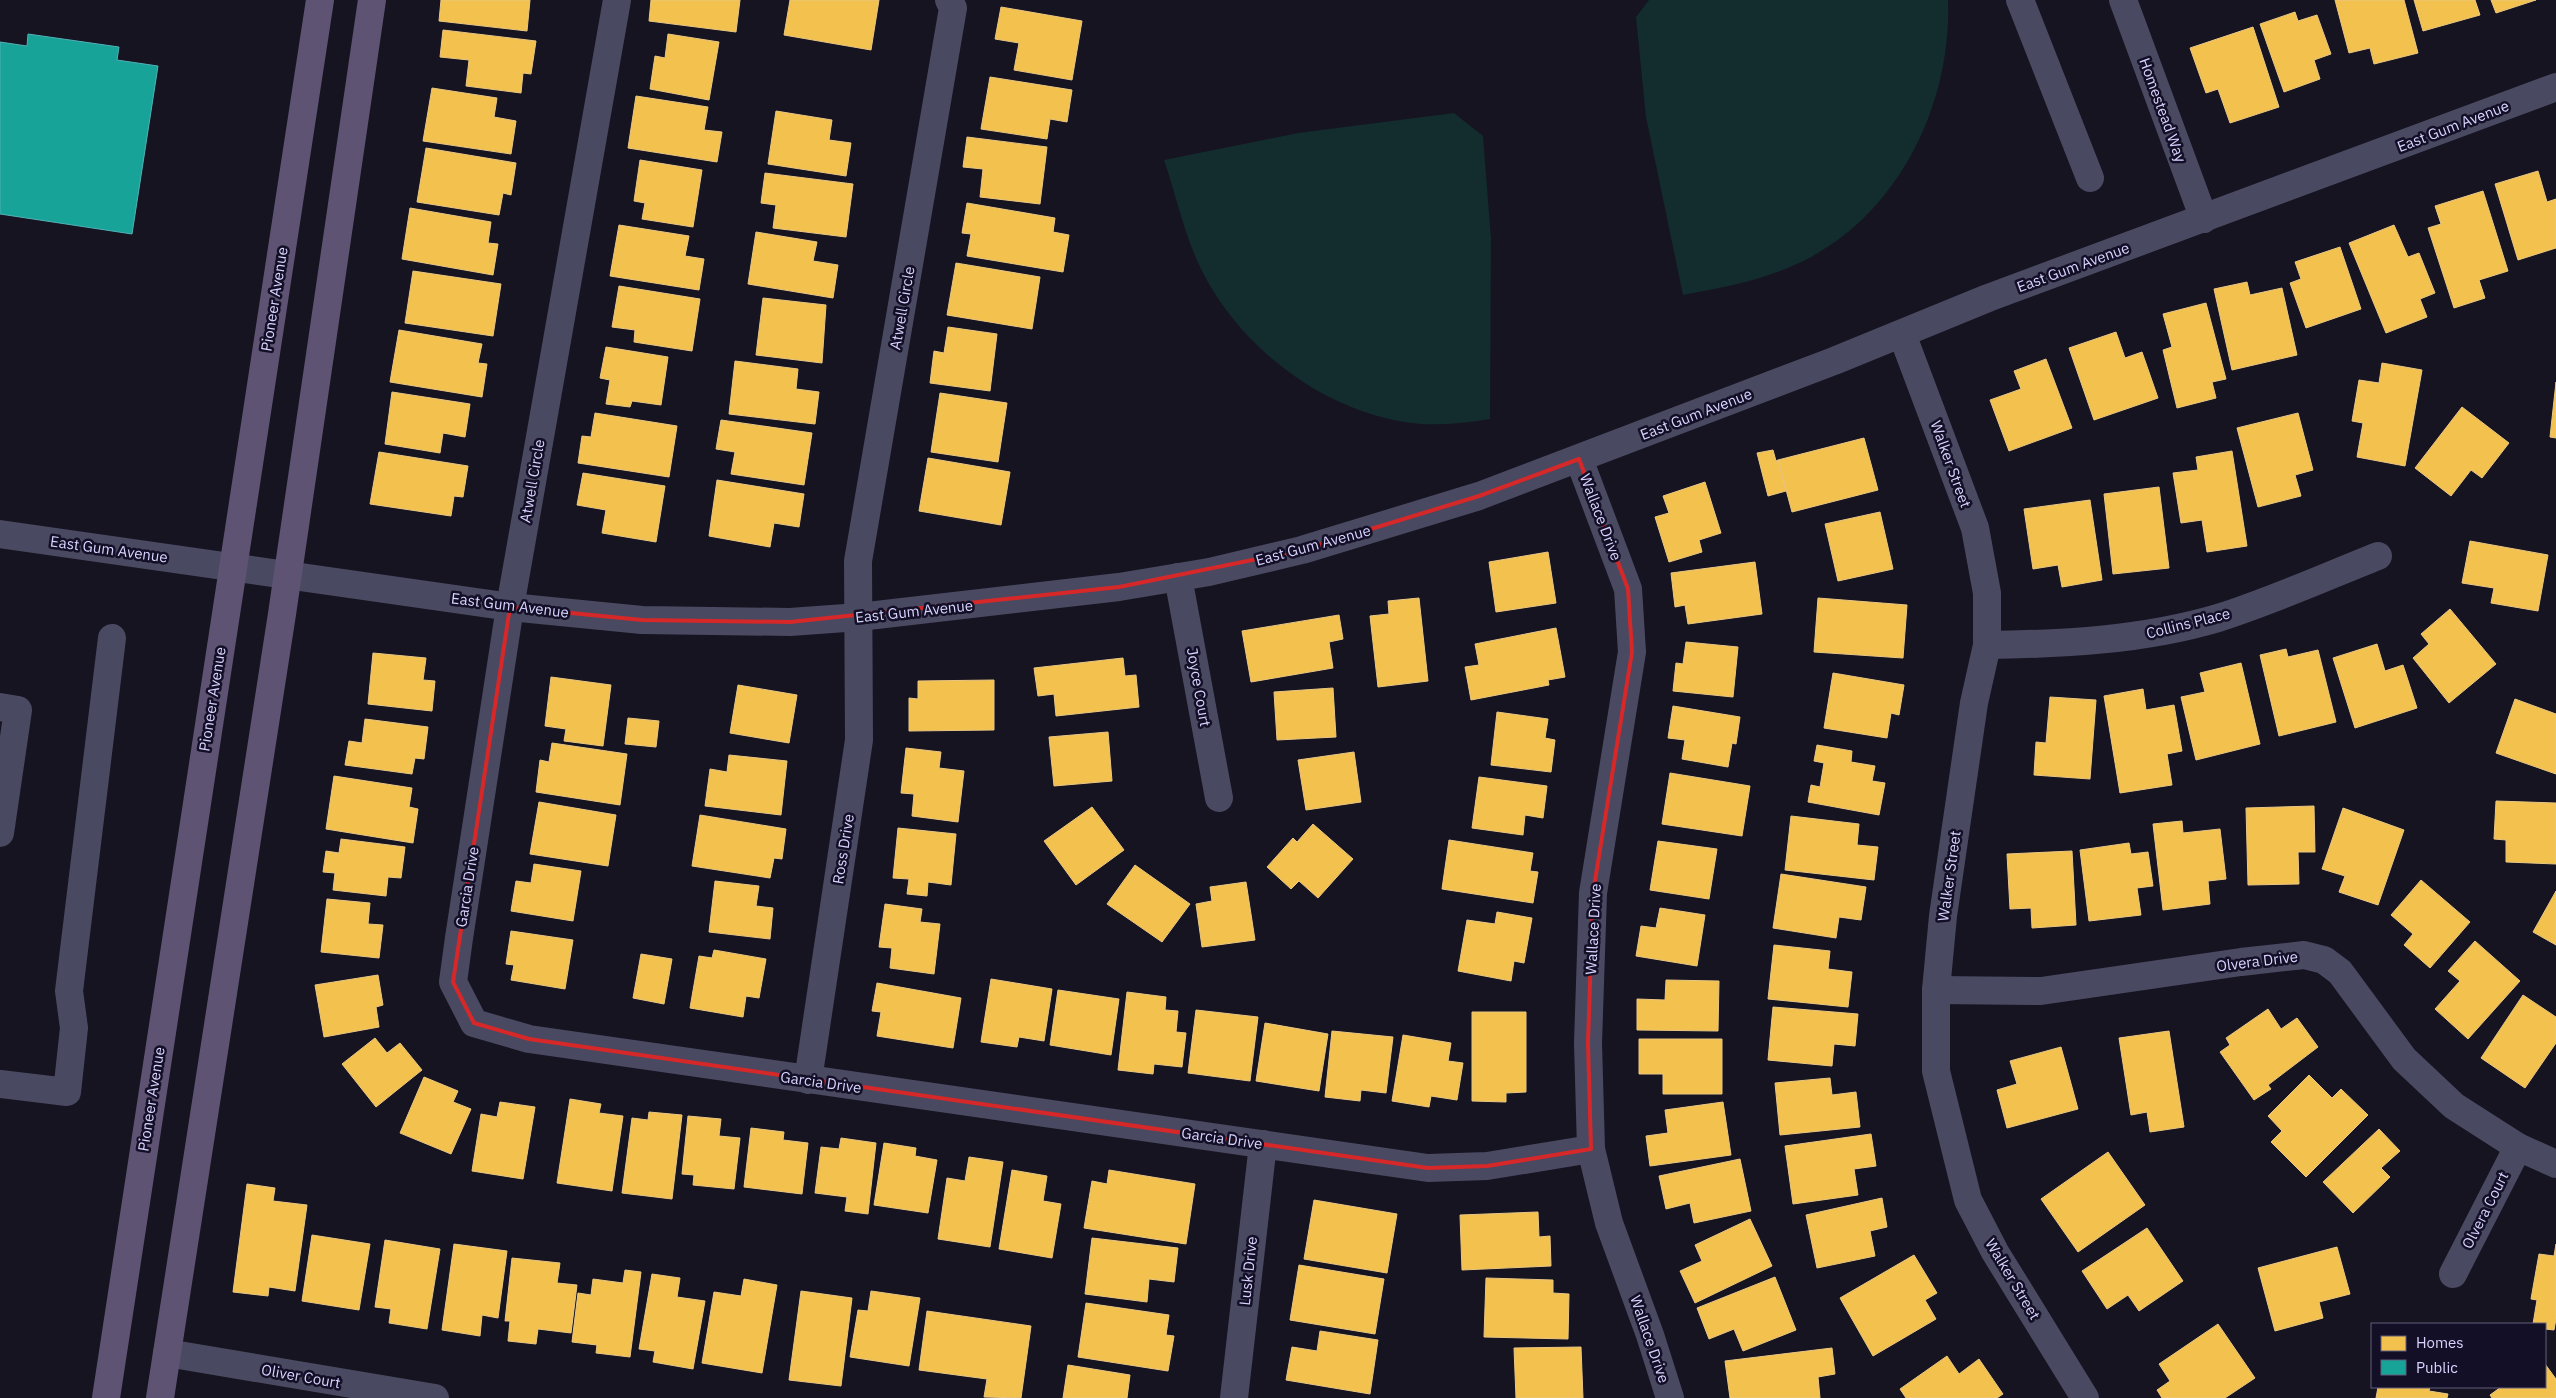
<svg xmlns="http://www.w3.org/2000/svg" width="2556" height="1398" font-family="'IBM Plex Sans',sans-serif">
<rect width="100%" height="100%" fill="#161421"/>
<g fill="#132c2d">
<path d="M1649,0H1948C1952,109 1894,224 1790,267C1755,282 1720,288 1683,295L1646,117L1636,17Z"/>
<path d="M1454,113L1483,136L1491,239L1490,419C1468,423 1444,425 1422,424C1332,417 1245,353 1204,275C1185,239 1177,198 1164,160L1298,133Z"/>
</g>
<g fill="#f2c14e" stroke="#eac783">
<path d="M441,0H530L527,31L439,21Z"/>
<path d="M651,0H740L736,32L649,21Z"/>
<path d="M790,0H879L871,50L784,35Z"/>
<path d="M2335,0H2404L2418,53L2374,64L2370,48L2349,53Z"/>
<path d="M2414,0H2475L2480,15L2423,31Z"/>
<path d="M2491,0H2536L2496,13Z"/>
<path d="M1001,7L1082,21L1072,80L1014,70L1019,43L995,39Z"/>
<path d="M2295,12L2298,21L2317,15L2331,54L2314,60L2320,79L2284,92L2260,24Z"/>
<path d="M2253,27L2279,107L2230,123L2218,89L2206,93L2190,48Z"/>
<path d="M443,30L536,41L531,74L523,73L521,93L466,86L469,60L440,57Z"/>
<path d="M668,34L719,42L709,100L650,89L655,56L665,58Z"/>
<path d="M990,77L1072,90L1067,122L1050,119L1047,139L981,129Z"/>
<path d="M432,88L497,98L494,117L516,121L511,154L423,141Z"/>
<path d="M636,96L708,107L704,130L722,132L717,162L628,148Z"/>
<path d="M776,111L832,120L829,140L851,143L846,176L768,164Z"/>
<path d="M967,137L1047,147L1040,204L980,197L983,169L963,167Z"/>
<path d="M426,148L516,163L511,195L503,193L499,215L417,202Z"/>
<path d="M640,160L702,170L693,227L642,219L645,203L634,201Z"/>
<path d="M2538,171L2547,202L2556,199V248L2518,260L2495,184Z"/>
<path d="M765,173L853,184L846,237L773,228L776,205L761,203Z"/>
<path d="M2483,191L2508,271L2479,280L2485,298L2454,308L2428,228L2441,224L2435,206Z"/>
<path d="M967,203L1055,218L1053,232L1069,235L1063,272L967,256L971,234L962,233Z"/>
<path d="M410,208L491,222L488,243L498,244L493,275L402,259Z"/>
<path d="M619,225L689,236L685,256L704,259L699,290L610,276Z"/>
<path d="M2394,225L2408,257L2419,253L2435,293L2420,299L2427,317L2386,333L2349,243Z"/>
<path d="M756,232L817,242L813,261L838,265L833,298L748,284Z"/>
<path d="M2340,247L2361,309L2306,328L2290,283L2301,279L2295,262Z"/>
<path d="M956,263L1040,277L1032,329L947,315Z"/>
<path d="M413,271L501,284L493,336L405,323Z"/>
<path d="M2247,282L2250,295L2282,288L2297,355L2232,370L2214,289Z"/>
<path d="M619,286L700,299L692,351L634,342L635,330L612,327Z"/>
<path d="M763,298L826,305L822,363L756,355Z"/>
<path d="M2206,303L2226,379L2212,382L2216,398L2177,408L2163,350L2172,347L2163,314Z"/>
<path d="M948,327L997,334L990,391L930,383L934,351L944,353Z"/>
<path d="M399,330L482,344L478,363L487,364L482,397L390,382Z"/>
<path d="M2116,332L2125,358L2142,352L2158,398L2094,420L2069,348Z"/>
<path d="M606,347L668,357L661,405L632,401L630,407L606,404L610,380L600,378Z"/>
<path d="M2046,359L2072,428L2009,451L1990,400L2021,389L2014,371Z"/>
<path d="M735,361L798,369L796,389L819,392L815,424L729,414Z"/>
<path d="M2382,363L2422,370L2405,466L2357,457L2363,423L2352,421L2359,380L2379,383Z"/>
<path d="M2556,382V438L2550,437Z"/>
<path d="M392,392L470,404L465,437L443,433L440,453L385,444Z"/>
<path d="M940,393L1007,403L998,462L931,452Z"/>
<path d="M2462,407L2509,443L2482,478L2471,470L2451,496L2415,468Z"/>
<path d="M595,413L677,426L669,477L578,463L582,436L591,437Z"/>
<path d="M2298,413L2313,470L2295,475L2301,496L2258,507L2237,428Z"/>
<path d="M721,420L812,433L804,485L731,474L735,452L716,449Z"/>
<path d="M1864,438L1878,490L1792,512L1778,460Z"/>
<path d="M1773,450L1776,461L1778,460L1786,491L1768,496L1757,453Z"/>
<path d="M2232,451L2247,546L2207,552L2202,520L2181,523L2173,473L2198,470L2196,457Z"/>
<path d="M379,452L468,466L463,497L454,496L451,516L370,504Z"/>
<path d="M928,458L1010,472L1001,525L919,511Z"/>
<path d="M583,473L665,486L656,542L602,533L606,510L577,505Z"/>
<path d="M717,480L804,494L799,527L774,523L770,547L709,536Z"/>
<path d="M1705,482L1721,533L1699,540L1702,552L1669,562L1655,517L1669,513L1663,496Z"/>
<path d="M2159,487L2169,568L2113,574L2104,494Z"/>
<path d="M2090,500L2102,580L2062,587L2058,565L2033,569L2024,509Z"/>
<path d="M1880,512L1893,569L1838,581L1825,524Z"/>
<path d="M2470,541L2548,555L2538,611L2491,603L2494,588L2462,583Z"/>
<path d="M1548,552L1556,603L1496,612L1489,562Z"/>
<path d="M1755,562L1762,614L1688,624L1685,605L1675,607L1671,573Z"/>
<path d="M1419,598L1428,681L1378,687L1370,616L1389,614L1388,601Z"/>
<path d="M1818,598L1907,605L1903,658L1814,652Z"/>
<path d="M2450,609L2496,664L2449,703L2413,658L2429,644L2421,634Z"/>
<path d="M1339,615L1343,639L1329,642L1333,668L1251,682L1242,631Z"/>
<path d="M1556,628L1565,677L1548,680L1549,685L1471,700L1465,667L1479,665L1475,644Z"/>
<path d="M1686,642L1738,647L1733,697L1673,691L1676,663L1683,664Z"/>
<path d="M2377,644L2385,671L2403,665L2417,708L2355,728L2333,658Z"/>
<path d="M2286,649L2288,657L2318,650L2336,722L2279,736L2260,655Z"/>
<path d="M373,653L426,658L423,680L435,681L432,711L368,704Z"/>
<path d="M1123,658L1125,676L1136,675L1139,707L1056,716L1054,694L1038,696L1034,668Z"/>
<path d="M2241,663L2260,744L2196,760L2181,697L2205,692L2200,673Z"/>
<path d="M1833,673L1904,685L1899,715L1891,713L1887,738L1824,728Z"/>
<path d="M551,677L611,685L603,746L564,741L566,729L545,726Z"/>
<path d="M994,680V730L909,731V698L918,699V681Z"/>
<path d="M738,685L797,695L789,743L730,733Z"/>
<path d="M1333,688L1336,737L1277,740L1274,692Z"/>
<path d="M2143,689L2146,710L2174,705L2182,751L2167,754L2172,785L2120,793L2104,696Z"/>
<path d="M2050,697L2096,700L2090,779L2034,775L2036,742L2046,743Z"/>
<path d="M2515,699L2556,714V774L2496,753Z"/>
<path d="M1673,706L1740,717L1736,744L1732,743L1728,767L1682,759L1685,740L1668,738Z"/>
<path d="M1497,712L1548,719L1545,738L1555,740L1551,772L1491,765Z"/>
<path d="M628,718L659,721L656,747L625,744Z"/>
<path d="M365,719L428,727L424,759L415,758L412,774L345,765L349,741L362,743Z"/>
<path d="M1108,732L1112,781L1054,786L1049,737Z"/>
<path d="M552,743L627,754L620,805L536,792L540,760L549,762Z"/>
<path d="M1817,745L1852,751L1851,762L1875,766L1872,781L1885,783L1879,815L1808,802L1811,785L1820,787L1824,763L1814,761Z"/>
<path d="M906,748L941,752L939,768L964,771L958,822L912,816L914,794L901,793Z"/>
<path d="M1354,752L1361,802L1306,810L1298,760Z"/>
<path d="M729,755L787,761L781,815L705,806L710,769L727,772Z"/>
<path d="M1670,773L1750,786L1742,836L1662,824Z"/>
<path d="M334,776L412,788L409,807L418,809L413,843L326,829Z"/>
<path d="M1479,777L1547,786L1543,818L1525,815L1523,835L1472,828Z"/>
<path d="M2496,801L2556,803V864L2506,862V840L2494,839Z"/>
<path d="M539,802L616,815L608,866L530,854Z"/>
<path d="M2314,806L2315,852H2298L2299,884L2248,885L2246,808Z"/>
<path d="M1092,807L1124,850L1076,885L1044,841Z"/>
<path d="M2343,808L2404,830L2378,905L2339,892L2345,876L2322,869Z"/>
<path d="M700,815L786,829L782,859L774,858L770,878L692,866Z"/>
<path d="M1791,816L1859,824L1857,845L1878,847L1874,880L1785,870Z"/>
<path d="M2182,821L2183,833L2220,829L2226,879L2208,881L2210,904L2163,910L2153,824Z"/>
<path d="M1313,824L1353,859L1318,898L1299,881L1291,889L1267,867L1293,838L1297,842Z"/>
<path d="M898,828L956,834L951,885L928,882L927,896L907,894L909,879L893,878Z"/>
<path d="M341,839L405,847L401,878L388,877L386,896L333,890L335,873L323,872L326,851L339,853Z"/>
<path d="M1449,840L1533,853L1530,871L1538,872L1533,903L1442,889Z"/>
<path d="M1658,841L1717,849L1709,899L1650,890Z"/>
<path d="M2129,843L2131,854L2148,852L2153,886L2137,888L2141,915L2089,921L2080,850Z"/>
<path d="M2072,851L2076,925L2032,928L2031,908L2010,909L2007,854Z"/>
<path d="M534,864L581,871L573,921L511,911L516,881L531,883Z"/>
<path d="M1135,865L1190,904L1162,942L1107,904Z"/>
<path d="M1781,874L1866,887L1861,920L1839,917L1836,938L1773,928Z"/>
<path d="M2421,880L2470,922L2430,968L2404,945L2413,934L2391,915Z"/>
<path d="M715,881L759,886L756,906L773,908L770,939L709,932Z"/>
<path d="M1246,882L1255,940L1202,947L1196,904L1212,901L1210,887Z"/>
<path d="M2556,891V945L2533,932Z"/>
<path d="M327,899L370,903L368,924L383,925L379,958L321,952Z"/>
<path d="M885,904L922,909L920,922L940,924L934,974L890,968L892,948L879,947Z"/>
<path d="M1660,908L1705,915L1697,966L1636,956L1641,926L1656,928Z"/>
<path d="M1497,912L1532,918L1524,963L1514,961L1511,981L1458,971L1467,920L1495,924Z"/>
<path d="M511,931L573,940L565,989L511,980L514,965L506,964Z"/>
<path d="M2475,941L2520,981L2468,1039L2435,1009L2460,981L2448,971Z"/>
<path d="M1774,945L1830,951L1828,969L1852,972L1848,1007L1768,999Z"/>
<path d="M714,950L766,959L759,998L746,996L743,1017L690,1008L699,956L712,958Z"/>
<path d="M641,954L672,959L664,1004L633,998Z"/>
<path d="M378,975L383,1005L376,1007L379,1027L324,1037L315,985Z"/>
<path d="M991,979L1052,989L1044,1041L1019,1037L1017,1047L981,1042Z"/>
<path d="M1666,980L1719,981L1718,1031L1637,1030V999L1665,1000Z"/>
<path d="M877,983L961,998L953,1048L877,1036L881,1012L872,1011Z"/>
<path d="M1058,990L1119,999L1111,1055L1050,1045Z"/>
<path d="M1127,992L1166,997L1165,1010L1178,1011L1176,1032L1186,1033L1182,1067L1154,1064L1153,1074L1118,1070Z"/>
<path d="M2523,995L2556,1017V1043L2525,1088L2481,1058Z"/>
<path d="M1773,1007L1858,1014L1855,1046L1834,1044L1832,1066L1768,1060Z"/>
<path d="M2268,1009L2281,1029L2297,1018L2318,1047L2268,1085L2271,1089L2254,1100L2220,1052L2230,1045L2226,1038Z"/>
<path d="M1196,1010L1258,1017L1250,1081L1188,1073Z"/>
<path d="M1472,1012H1526V1092L1506,1093V1102L1472,1101Z"/>
<path d="M1265,1023L1328,1034L1319,1091L1256,1081Z"/>
<path d="M1332,1031L1393,1037L1386,1093L1361,1090L1360,1101L1325,1097Z"/>
<path d="M2169,1031L2184,1127L2150,1132L2147,1112L2131,1115L2119,1038Z"/>
<path d="M1403,1035L1451,1043L1448,1061L1463,1063L1457,1100L1431,1096L1429,1107L1392,1101Z"/>
<path d="M375,1038L387,1053L400,1043L422,1070L376,1107L342,1064Z"/>
<path d="M1639,1039H1722V1094H1663V1074H1639Z"/>
<path d="M2061,1047L2078,1109L2007,1128L1997,1090L2017,1084L2010,1061Z"/>
<path d="M2309,1075L2332,1098L2341,1089L2368,1115L2306,1177L2271,1142L2282,1131L2268,1116Z"/>
<path d="M424,1077L458,1091L453,1102L471,1109L451,1154L400,1133Z"/>
<path d="M1830,1078L1832,1095L1856,1092L1860,1127L1780,1135L1775,1083Z"/>
<path d="M570,1099L601,1104L599,1113L623,1116L612,1191L557,1183Z"/>
<path d="M500,1102L535,1107L523,1179L472,1171L481,1114L497,1117Z"/>
<path d="M1723,1102L1731,1155L1650,1166L1646,1136L1668,1133L1665,1110Z"/>
<path d="M649,1112L682,1115L672,1199L622,1193L632,1118L648,1120Z"/>
<path d="M688,1116L721,1119L719,1136L740,1138L734,1189L693,1185L694,1175L682,1174Z"/>
<path d="M751,1128L784,1132L783,1140L808,1143L802,1194L744,1187Z"/>
<path d="M2379,1129L2400,1151L2381,1168L2390,1177L2353,1213L2323,1182Z"/>
<path d="M1871,1134L1876,1166L1854,1169L1858,1195L1793,1204L1785,1146Z"/>
<path d="M841,1138L876,1143L868,1214L845,1211L847,1197L815,1193L821,1147L839,1149Z"/>
<path d="M884,1143L916,1148L915,1156L937,1160L928,1213L874,1205Z"/>
<path d="M2108,1152L2145,1205L2078,1252L2041,1199Z"/>
<path d="M969,1157L1003,1162L990,1247L938,1239L947,1178L965,1181Z"/>
<path d="M1740,1159L1751,1211L1694,1223L1690,1203L1666,1209L1659,1176Z"/>
<path d="M1012,1170L1047,1176L1043,1201L1061,1204L1052,1258L999,1249Z"/>
<path d="M1109,1170L1195,1184L1186,1244L1084,1228L1092,1181L1107,1184Z"/>
<path d="M247,1184L275,1188L273,1201L307,1205L295,1291L269,1287L268,1296L233,1292Z"/>
<path d="M1882,1198L1887,1227L1870,1231L1875,1256L1817,1268L1806,1215Z"/>
<path d="M1314,1200L1397,1214L1387,1273L1304,1259Z"/>
<path d="M1538,1212L1539,1237L1550,1236L1551,1266L1462,1270L1460,1215Z"/>
<path d="M1750,1219L1772,1266L1695,1303L1680,1271L1702,1261L1695,1245Z"/>
<path d="M2147,1228L2183,1281L2139,1311L2128,1295L2107,1309L2082,1271Z"/>
<path d="M312,1235L370,1244L359,1310L302,1301Z"/>
<path d="M1092,1238L1178,1248L1174,1282L1149,1279L1147,1302L1085,1294Z"/>
<path d="M385,1240L440,1249L427,1329L389,1323L391,1309L375,1307Z"/>
<path d="M454,1244L507,1251L498,1318L482,1315L480,1336L442,1330Z"/>
<path d="M2556,1244V1319L2554,1330L2545,1329V1324H2533L2537,1300L2531,1299L2539,1254L2554,1256Z"/>
<path d="M2337,1247L2350,1294L2319,1302L2323,1318L2275,1331L2258,1268Z"/>
<path d="M1914,1255L1937,1293L1925,1300L1936,1319L1873,1356L1840,1298Z"/>
<path d="M512,1258L560,1263L557,1283L577,1285L571,1333L538,1329L536,1344L508,1341L510,1321H505Z"/>
<path d="M1299,1265L1384,1279L1375,1334L1290,1320Z"/>
<path d="M625,1270L641,1272L630,1357L596,1353L597,1345L572,1342L578,1293L591,1295L593,1279L623,1283Z"/>
<path d="M652,1274L680,1278L677,1297L705,1301L693,1369L653,1362L655,1351L639,1349Z"/>
<path d="M1775,1277L1796,1330L1743,1351L1734,1329L1709,1339L1697,1308Z"/>
<path d="M1486,1278L1553,1280V1293L1569,1294L1568,1339L1484,1337Z"/>
<path d="M744,1279L777,1285L762,1373L702,1363L714,1292L741,1296Z"/>
<path d="M801,1291L852,1298L841,1386L789,1380Z"/>
<path d="M871,1291L920,1298L909,1366L850,1357L858,1310L868,1311Z"/>
<path d="M1086,1303L1169,1315L1166,1335L1174,1336L1168,1371L1078,1357Z"/>
<path d="M927,1311L1031,1326L1021,1398L984,1397L987,1379L919,1370Z"/>
<path d="M2218,1324L2255,1378L2225,1398H2162L2157,1390L2170,1381L2159,1364Z"/>
<path d="M1320,1331L1378,1340L1370,1394L1286,1380L1292,1347L1317,1351Z"/>
<path d="M1581,1347L1583,1398H1516L1514,1348Z"/>
<path d="M1832,1348L1835,1374L1818,1377L1820,1398H1730L1725,1361Z"/>
<path d="M1947,1356L1959,1374L1979,1359L2003,1394L1997,1398H1906L1900,1389Z"/>
<path d="M2545,1364L2556,1379V1398H2492L2490,1395L2501,1387H2545Z"/>
<path d="M1068,1365L1130,1375L1127,1398H1063Z"/>
<path d="M2378,1387H2430L2429,1391L2448,1394L2447,1398H2376Z"/>
</g>
<path fill="#17a398" stroke="#51b2b7" d="M28,34L119,47L117,60L158,66L132,234L0,214V42L27,46Z"/>
<g fill="none" stroke-linecap="round" stroke-linejoin="round">
<g stroke="#4a4962" stroke-width="28">
<path d="M617,0L510,607L459,938L453,982L474,1023L529,1039L1428,1168L1487,1166L1591,1149"/>
<path d="M2020,0L2090,178"/>
<path d="M2123,0L2204,219"/>
<path d="M1902,334L1975,528L1987,593V645L1974,703L1943,916L1936,990V1071L1968,1200L1995,1252L2085,1398"/>
<path d="M1579,459L1628,589L1632,652L1593,893L1588,1043L1591,1149L1609,1223L1650,1335L1670,1398"/>
<path d="M0,534L510,607L642,620L790,622L859,617L1119,587L1209,572L1302,550L1479,496L1834,361L1988,298L2556,87"/>
<path d="M1178,577L1219,798"/>
<path d="M1987,645C2064,644 2144,640 2218,618C2272,601 2325,577 2378,556"/>
<path d="M0,707L18,710L0,833"/>
<path d="M1936,990L2041,991L2241,962L2304,955L2324,960L2340,972L2404,1059L2454,1106L2518,1147L2556,1164"/>
<path d="M808,1080L859,740L858,561L953,8L949,0"/>
<path d="M0,1084L67,1092L74,1028L69,991L112,638"/>
<path d="M2453,1274L2518,1147"/>
<path d="M167,1353L435,1398"/>
<path d="M1234,1398L1263,1144"/>
</g>
<g stroke="#5e5373" stroke-width="28">
<path d="M106,1398L320,0"/>
<path d="M160,1398L282,614L372,0"/>
</g>
</g>
<path fill="none" stroke="#d62828" stroke-width="4" stroke-linejoin="round" d="M1579,459L1628,589L1632,652L1593,893L1588,1043L1591,1149L1487,1166L1428,1168L529,1039L474,1023L453,982L510,607L642,620L790,622L1119,587L1302,550L1479,496Z"/>
<g text-anchor="middle" dominant-baseline="central" stroke-width="5" stroke-linejoin="round" paint-order="stroke">
<g font-size="15" fill="#d9d4ff" stroke="#130f26">
<text transform="translate(2163 110) rotate(70)">Homestead Way</text>
<text transform="translate(2453 126) rotate(-21)">East Gum Avenue</text>
<text transform="translate(2073 267) rotate(-20)">East Gum Avenue</text>
<text transform="translate(274 299) rotate(-81)">Pioneer Avenue</text>
<text transform="translate(902 308) rotate(-80)">Atwell Circle</text>
<text transform="translate(1696 414) rotate(-21)">East Gum Avenue</text>
<text transform="translate(1951 464) rotate(70)">Walker Street</text>
<text transform="translate(532 481) rotate(-80)">Atwell Circle</text>
<text transform="translate(1601 517) rotate(69)">Wallace Drive</text>
<text transform="translate(1313 545) rotate(-15)">East Gum Avenue</text>
<text transform="translate(109 549) rotate(8)">East Gum Avenue</text>
<text transform="translate(510 605) rotate(7)">East Gum Avenue</text>
<text transform="translate(914 611) rotate(-6)">East Gum Avenue</text>
<text transform="translate(2188 623) rotate(-14)">Collins Place</text>
<text transform="translate(1199 687) rotate(80)">Joyce Court</text>
<text transform="translate(212 699) rotate(-81)">Pioneer Avenue</text>
<text transform="translate(843 849) rotate(-81)">Ross Drive</text>
<text transform="translate(1949 876) rotate(-82)">Walker Street</text>
<text transform="translate(467 887) rotate(-81)">Garcia Drive</text>
<text transform="translate(1593 929) rotate(-87)">Wallace Drive</text>
<text transform="translate(2257 961) rotate(-7)">Olvera Drive</text>
<text transform="translate(821 1082) rotate(8)">Garcia Drive</text>
<text transform="translate(151 1099) rotate(-81)">Pioneer Avenue</text>
<text transform="translate(1222 1138) rotate(8)">Garcia Drive</text>
<text transform="translate(2485 1210) rotate(-63)">Olvera Court</text>
<text transform="translate(1248 1271) rotate(-84)">Lusk Drive</text>
<text transform="translate(2013 1279) rotate(59)">Walker Street</text>
<text transform="translate(1650 1339) rotate(71)">Wallace Drive</text>
<text transform="translate(301 1376) rotate(10)">Oliver Court</text>
</g>
</g>
<rect x="2371" y="1323" width="175" height="65" fill="#130f26" stroke="#625e7d"/>
<rect x="2381" y="1336" width="25" height="15" fill="#f2c14e" stroke="#625e7d"/>
<text x="2416" y="1348" font-size="15" fill="#d9d4ff">Homes</text>
<rect x="2381" y="1360" width="25" height="15" fill="#17a398" stroke="#625e7d"/>
<text x="2416" y="1373" font-size="15" fill="#d9d4ff">Public</text>
</svg>
